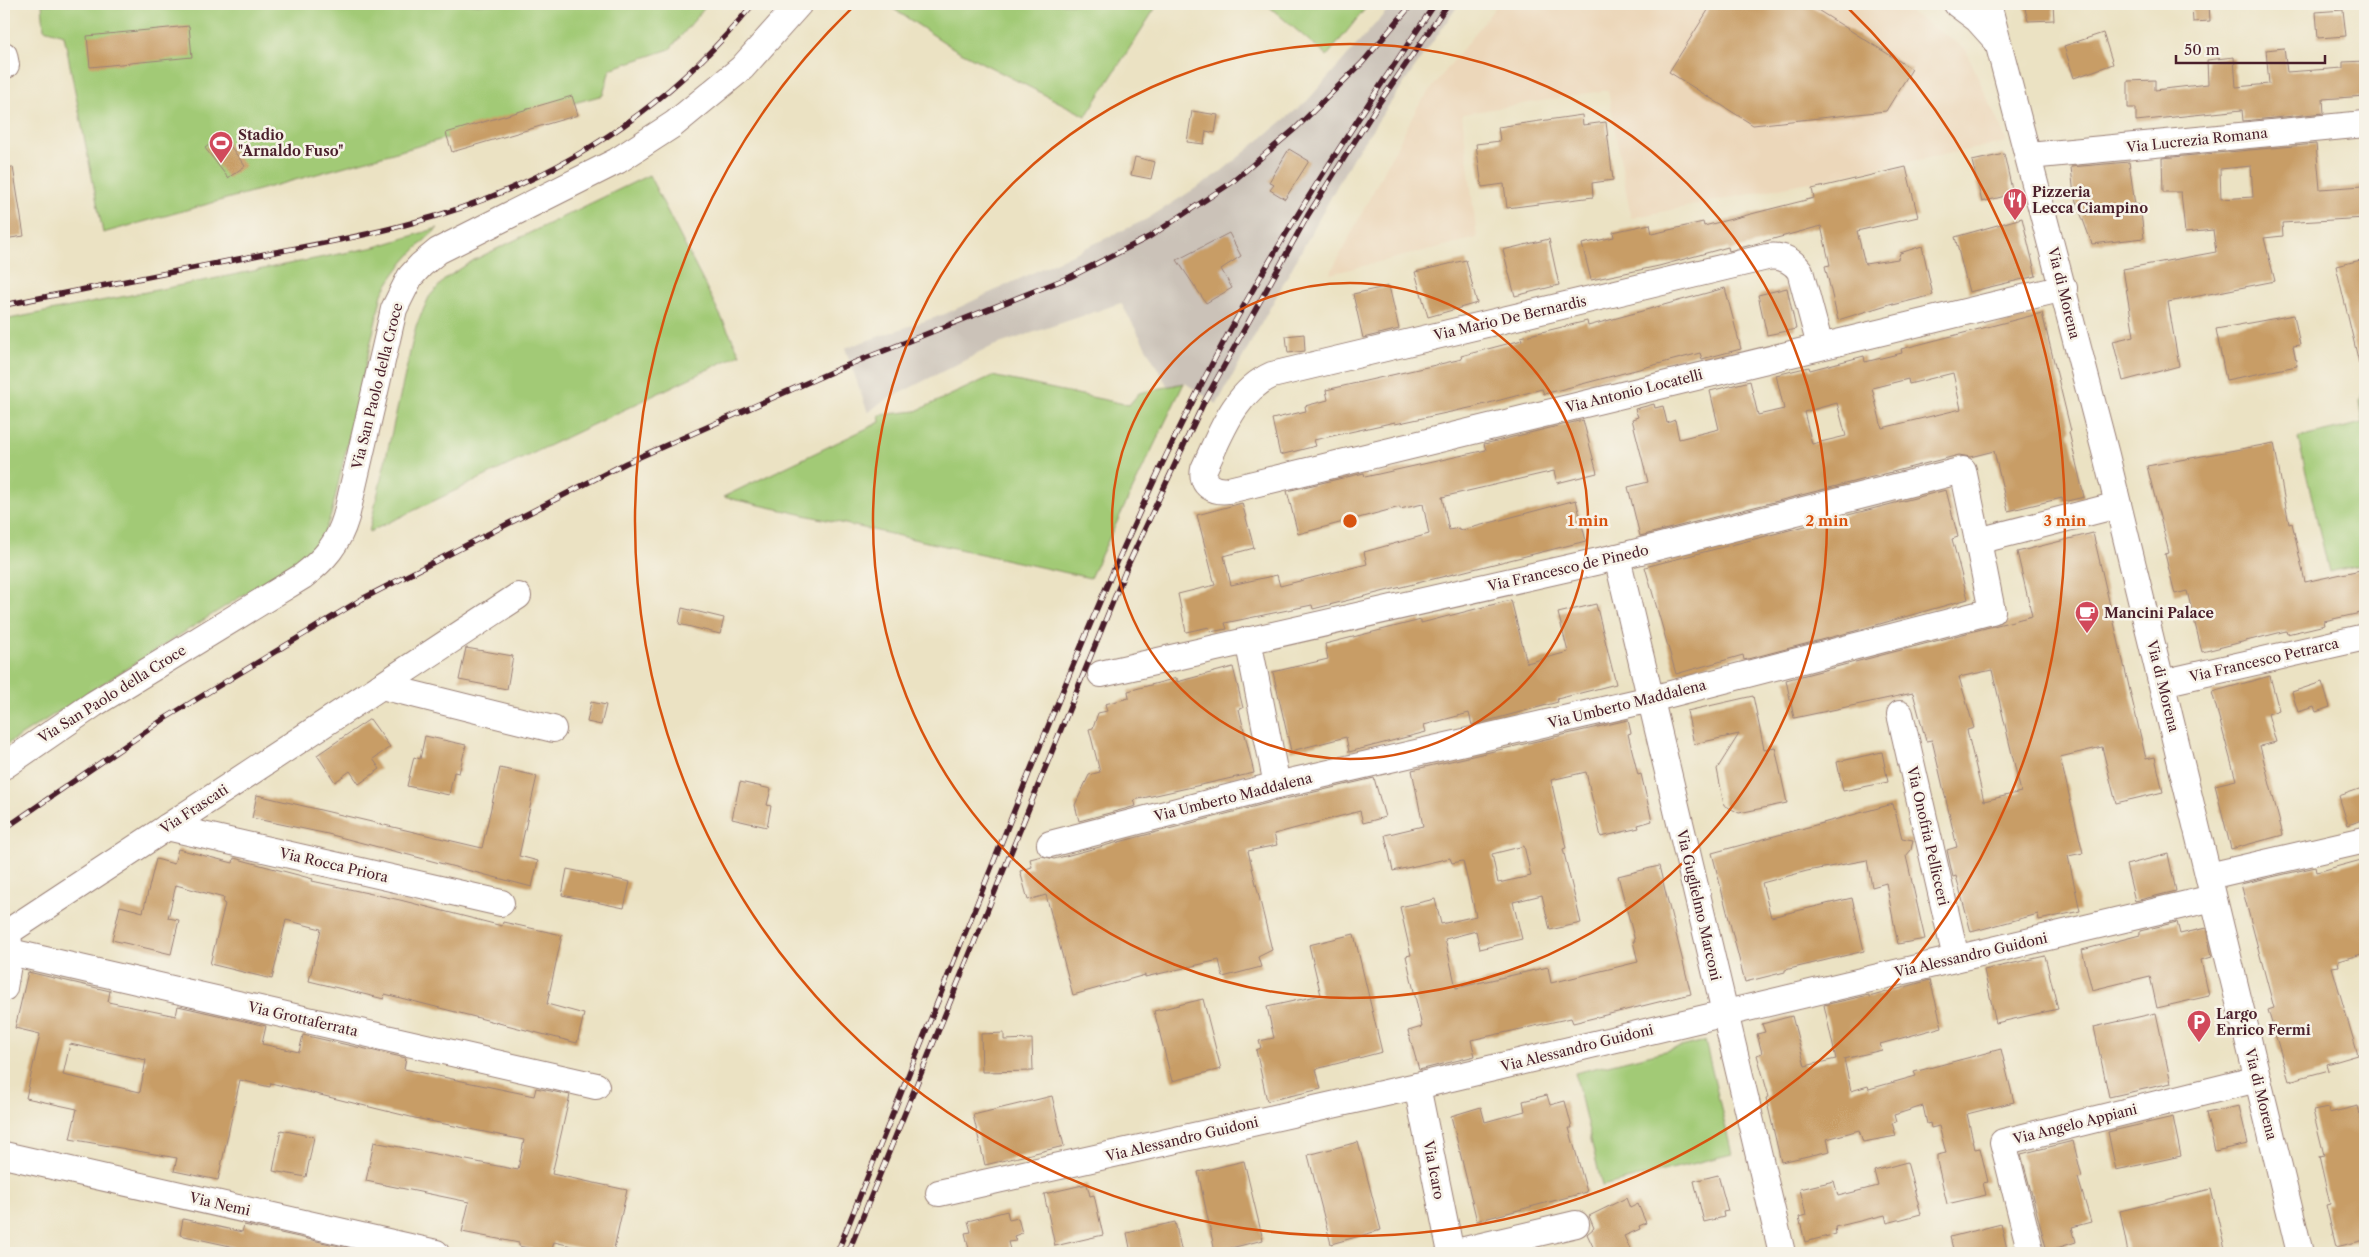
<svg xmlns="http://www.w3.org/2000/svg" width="2369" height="1257" font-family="'Libre Caslon Text',serif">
<rect width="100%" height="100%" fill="#f7f3e8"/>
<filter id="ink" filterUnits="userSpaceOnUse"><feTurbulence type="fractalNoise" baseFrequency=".02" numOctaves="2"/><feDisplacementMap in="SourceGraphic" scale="10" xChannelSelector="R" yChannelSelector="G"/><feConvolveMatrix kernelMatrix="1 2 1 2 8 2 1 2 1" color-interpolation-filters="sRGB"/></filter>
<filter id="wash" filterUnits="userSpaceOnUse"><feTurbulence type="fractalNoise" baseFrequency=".0096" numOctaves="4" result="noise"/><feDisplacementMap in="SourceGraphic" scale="20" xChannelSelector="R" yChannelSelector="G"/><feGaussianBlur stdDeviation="1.12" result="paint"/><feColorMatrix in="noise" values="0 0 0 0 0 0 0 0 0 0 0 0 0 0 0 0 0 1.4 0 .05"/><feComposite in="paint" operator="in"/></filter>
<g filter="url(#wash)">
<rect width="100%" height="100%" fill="#ebe2c3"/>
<path fill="#ecd7ba" d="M1498,4H1898L1965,48L2007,142L1631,218L1608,90L1462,114L1477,238L1330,274L1418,106Z"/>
<path fill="#cbc2b8" d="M1393,4H1459L1353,157L1217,404L1185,383L1168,387L1121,303L993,346L880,403L868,413L845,348L945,314L1147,219L1218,174L1307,101Z"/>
<g fill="#a2ca76" stroke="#767450">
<path d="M42,4H708L670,49L610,69L603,95L103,233L64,35L44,29Z"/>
<path d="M886,4H1158L1086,116L953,48Z"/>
<path d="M1266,4H1369L1327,56Z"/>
<path d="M649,175L740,354L369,532L416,326L429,297L446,278L474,260Z"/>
<path d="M438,228C416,248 396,267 382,294L331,515L324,533L315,546L305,556L4,746V320L375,247Z"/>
<path d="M992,376L1129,405L1139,393L1184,383L1090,578L723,497L880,422L879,415L916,411Z"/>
<path d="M2365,384V564L2329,572L2298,438L2363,423L2360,401Z"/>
<path d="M1705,1041L1732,1154L1602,1186L1575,1073Z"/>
</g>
<g id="blocks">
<g fill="#c89d66" fill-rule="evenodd">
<path d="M1712,4H1808L1912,69L1886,111L1753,125L1669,72Z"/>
<path d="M2024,4H2053L2054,20L2028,21Z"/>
<path d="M2192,4H2209L2210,21L2193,22Z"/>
<path d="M2343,10L2346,36L2318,38L2316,12Z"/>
<path d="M189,26L192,57L90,67L87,36Z"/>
<path d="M2103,33L2113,64L2074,78L2064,46Z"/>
<path d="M2284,48L2287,72L2343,68V62L2365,61V96L2323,99L2324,113L2243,121L2242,110L2136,121V108H2128V81L2155,80V90L2208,84L2207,60L2234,57L2236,87L2269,84L2266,50Z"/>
<path d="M572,96L578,115L452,152L446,133Z"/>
<path d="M1192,111L1218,115L1215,133L1206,131L1204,144L1187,142Z"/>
<path d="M1582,115L1583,125L1606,122L1613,180L1592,183L1593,197L1507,208L1504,184L1482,187L1476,144L1500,141L1498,127Z"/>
<path d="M222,135L245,166L228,178L205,148Z"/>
<path d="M2316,144L2320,189L2363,186L2365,218L2282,223L2283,236L2264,238L2275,281L2168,302L2179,366L2123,381L2113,341L2134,336L2123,269L2216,252L2213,230L2185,233L2181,192H2163L2162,158ZM2251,166L2253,197L2221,199L2220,169Z"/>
<path d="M1289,149L1309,161L1285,199L1270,190L1274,185L1269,182Z"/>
<path d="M2004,154L2013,194L1982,202L1972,161Z"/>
<path d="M1135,157L1155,162L1151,179L1131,175Z"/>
<path d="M2129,162L2135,205L2140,204L2144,238L2092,244L2074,196L2071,167Z"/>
<path d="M13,167L24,236L4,239V168Z"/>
<path d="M1906,167L1918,217L1857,231L1865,264L1898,259L1900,253L1922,246L1933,295L1893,305V303L1838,320L1825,266L1830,265L1821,226L1729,251L1728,247L1659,266L1591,280L1582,244L1614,237L1613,232L1650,224L1652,234L1703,222L1704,226L1814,198L1812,189Z"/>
<path d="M2022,218L2036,276L1969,292L1955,237Z"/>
<path d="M1229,233L1241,256L1221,269L1232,288L1206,303L1177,260Z"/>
<path d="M1549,239L1559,285L1515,296L1503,250Z"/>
<path d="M2365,259V362L2359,363L2336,266Z"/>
<path d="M1466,260L1477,303L1428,317L1415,272Z"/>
<path d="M1389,286L1399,329L1363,338L1353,294Z"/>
<path d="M1725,288L1741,349L1702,359L1700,353L1544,394L1542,389L1474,407L1395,424V422L1314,440L1316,446L1280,455L1272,419L1306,411L1305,406L1328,400L1326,390L1462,359L1461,356L1522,340L1521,337L1587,321L1588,326Z"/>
<path d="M1787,288L1796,329L1767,335L1758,295Z"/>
<path d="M2042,313L2071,431L2069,432L2084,497L2063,502L2062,498L2008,511L1994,451L1970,457L1959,455L1640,536L1628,487L1648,482L1632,419L1638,417L1635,409L1654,404L1655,408L1663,406L1667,423L1675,420L1679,439L1719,429L1710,391L1750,381L1758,415L1784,409L1776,375L1809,367L1810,370L1864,356L1865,362L1902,353L1901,349ZM1953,373L1961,409L1882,428L1872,388L1908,379L1909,384ZM1837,403L1846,436L1812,444L1804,412Z"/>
<path d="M2294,315L2300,345L2293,346L2297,366L2226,380L2216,329Z"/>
<path d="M1304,334L1305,351L1288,353L1286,336Z"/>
<path d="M1583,420L1597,473L1557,483L1554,471L1442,497L1449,530L1459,528V531L1576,500L1586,541L1313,609L1312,605L1225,623L1227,629L1210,632L1209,627L1186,632L1178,594L1215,585L1197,515L1242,503L1254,548L1224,556L1231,585L1277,575L1280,586L1367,564L1364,552L1429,534L1423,504L1400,509V507L1298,534L1287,491L1364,473L1365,477L1486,450L1484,444Z"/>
<path d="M2274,443L2289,524L2292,523L2305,582L2365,569V612L2324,621L2325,625L2287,634L2286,631L2202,652L2187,591L2175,594L2165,554L2169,553L2147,466Z"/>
<path d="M1946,490L1958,537L1952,539L1968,599L1855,631L1744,660L1743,655L1676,674L1645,567Z"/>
<path d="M2093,533L2146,759L2155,757L2163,792L2116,803L2102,747L2060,757L2083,853L2068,856L2080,911L2039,920L2038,914L1971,932L1956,876L1953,877L1947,850L1957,847L1932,740L1926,741L1913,693L1794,718L1786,680L2032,616L2017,552ZM1992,670L2021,792L1984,801L1967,730L1974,728L1959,677Z"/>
<path d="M1511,600L1527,663L1568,652L1558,613L1596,604L1616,684L1557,699L1558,702L1472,725L1469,713L1424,725L1426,732L1349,752L1346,737L1291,751L1273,672L1328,659L1325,644L1421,620V623Z"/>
<path d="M682,608L724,618L720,634L679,624Z"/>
<path d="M466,648L513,656L507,689L459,680Z"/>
<path d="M1233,667L1243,708L1239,709L1254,773L1134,800L1136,806L1079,821L1075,805L1089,775L1100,772L1089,729L1093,728L1098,713L1107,711L1105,704L1129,698L1128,691L1177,678V682Z"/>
<path d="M2270,676L2279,710L2268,714L2276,742L2260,746L2283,835L2231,849L2215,785L2236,780L2212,692Z"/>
<path d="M2322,682L2330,707L2316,712L2314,707L2298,712L2292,692Z"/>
<path d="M1753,696L1764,749L1775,747L1787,803L1739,813L1724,805L1717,769L1739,734L1694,744L1687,711Z"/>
<path d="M591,702L606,705L601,725L587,722Z"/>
<path d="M370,719L390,747L373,759L380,769L359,784L350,771L335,782L317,755Z"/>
<path d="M1628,720L1631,733L1628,734L1638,775L1641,774L1652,821L1638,825L1639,828L1601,837L1586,772L1551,780L1566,848L1563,849L1581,923L1550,930L1542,895L1513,902L1522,939L1480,949L1476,931L1445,939L1456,988L1548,967L1551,983L1638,962L1633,941H1635L1618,876L1659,866L1691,994L1573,1023L1571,1018L1471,1040L1475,1056L1419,1070L1408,1031L1422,1027L1406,956L1411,955L1400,907L1435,899L1441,924L1476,916L1463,861L1452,863L1450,858L1393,871L1385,835L1423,826L1412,770ZM1524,846L1531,876L1498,883L1492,854Z"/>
<path d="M425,736L466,745L459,773L454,772L449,795L407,786L414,757L420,759Z"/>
<path d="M1882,752L1888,782L1843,791L1837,762Z"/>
<path d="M500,768L537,776L519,856L538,861L532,887L328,834L252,818L257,795L482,848Z"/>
<path d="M1374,778L1385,817L1363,823L1360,811L1274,834L1277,845L1248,851L1272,950L1258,957L1261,967L1223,977L1219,960L1145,977V975L1073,995L1046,895L1028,900L1020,871L1032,867L1030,859L1042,856L1054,859L1268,803Z"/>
<path d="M740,782L771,789L767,805L771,806L767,827L732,819Z"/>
<path d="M2365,787V819L2348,825L2339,796Z"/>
<path d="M1893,804L1902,838L1913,840L1911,850L1906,856L1925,939L1898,944L1886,883L1872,887L1867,860L1807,871L1762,883L1771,917L1852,898L1864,951L1785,970V972L1745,982L1712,853Z"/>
<path d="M178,849L233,863L234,858L313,879L312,881L400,900L502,926L503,922L562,935L547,1004L584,1014L577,1043L385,994L384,999L309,981L321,929L286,920L272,979L210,964L225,904L223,903L224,898L176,885L168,918L179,920L171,954L112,940L120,906L143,912L156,859L174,864Z"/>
<path d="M2168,854L2176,891L2135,901L2126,865Z"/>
<path d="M2365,859V953L2338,961L2339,966L2332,967L2358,1055L2327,1064L2329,1070L2289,1081L2268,1010L2274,1008L2241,884L2316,867L2317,872Z"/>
<path d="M567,869L630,882L624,908L562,895Z"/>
<path d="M2177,922L2180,934L2206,928L2212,957L2201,960L2209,996L2157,1008L2150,976L2092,990L2082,950L2140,935V931Z"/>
<path d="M1354,934L1382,1052L1316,1069L1321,1089L1267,1101L1256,1050L1261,1048L1259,1041L1274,1038L1267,1007L1321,995L1309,945Z"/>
<path d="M2045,956L2058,1009L1996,1023L1984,970Z"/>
<path d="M28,972L110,991L108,1002L176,1016L178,1006L266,1026L262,1044L299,1052L303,1035L406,1058L404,1069L534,1096L536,1088L570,1095L552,1174L627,1190L613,1253H603L554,1242L551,1253L519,1246V1243L462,1232L469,1202L366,1181L374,1142L518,1170L524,1140L415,1118L271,1083L270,1087L240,1080L218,1180L174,1171L177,1158L70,1139L77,1109L26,1098L40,1034L15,1028ZM70,1044L146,1060L140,1092L63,1075Z"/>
<path d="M1930,980L1942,1027L1880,1044L1882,1050L1844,1059L1851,1091L1868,1086L1869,1089L1916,1076L1914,1072L2001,1049L2014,1102L1967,1114L1975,1149L1980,1148L1988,1182L1983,1183L1986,1195L1947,1204L1937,1161V1155L1946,1153L1939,1126L1931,1128L1930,1123L1927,1124L1923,1106L1894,1115L1896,1122L1892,1123L1896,1136L1863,1142L1859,1130L1827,1139L1830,1151L1781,1162L1766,1098L1769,1097L1757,1055L1762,1053L1757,1034L1765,1032L1762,1024L1792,1016L1805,1066L1836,1059L1824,1005L1869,995V997Z"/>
<path d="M1203,999L1221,1069L1172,1081L1154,1011Z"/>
<path d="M2156,1013L2171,1083L2109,1097L2094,1027Z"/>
<path d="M1004,1033V1040L1032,1039L1033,1071L982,1072L981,1034Z"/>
<path d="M1547,1095L1550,1105L1565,1101L1572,1128H1569L1587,1192L1477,1221L1451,1116L1481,1107L1485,1122L1525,1111L1523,1101Z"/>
<path d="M1052,1096L1064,1146L985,1165L973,1115Z"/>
<path d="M2239,1106L2248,1144L2215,1151L2206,1113Z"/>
<path d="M2358,1106L2365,1137V1240L2336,1247L2326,1205L2330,1204L2319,1156L2324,1155L2313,1111L2328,1108L2329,1113Z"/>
<path d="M2173,1117L2181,1156L2116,1170L2108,1132Z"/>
<path d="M281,1130L314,1137L306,1177L273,1171Z"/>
<path d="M2073,1141L2082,1177L2078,1178L2091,1222L2072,1227L2076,1242L2047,1251L2021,1154Z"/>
<path d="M1358,1142L1381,1230L1331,1244L1308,1155Z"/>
<path d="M1244,1161L1263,1240L1215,1252L1198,1172Z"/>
<path d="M1907,1162L1921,1214L1887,1223L1885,1215L1835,1227L1836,1234L1805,1242L1799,1217L1806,1215L1800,1189L1834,1181L1838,1196L1878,1186L1874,1171Z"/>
<path d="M1718,1175L1728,1211L1723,1212L1724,1217L1704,1222L1694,1181Z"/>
<path d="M1087,1184L1090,1196L1094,1195L1103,1235L1055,1246L1044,1194Z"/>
<path d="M2211,1189L2226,1253H2128L2120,1211Z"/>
<path d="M1626,1198L1630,1208L1638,1204L1646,1223L1639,1226L1640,1229L1624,1236L1632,1253H1596L1587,1234L1594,1228L1589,1216Z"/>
<path d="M1007,1211L1009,1220L1018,1218L1022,1233L1014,1236L1016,1241L1008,1242L1011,1253H970L965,1233L971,1232L968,1221Z"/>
<path d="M183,1219L242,1232L244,1225L353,1249L352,1253H248L238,1251L239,1248L180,1235Z"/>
<path d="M1175,1222L1182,1253H1131L1127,1233Z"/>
<path d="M2001,1224L2008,1253H1954L1950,1237Z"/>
</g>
</g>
</g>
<g filter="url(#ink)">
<use href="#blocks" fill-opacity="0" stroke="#9a8077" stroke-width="1"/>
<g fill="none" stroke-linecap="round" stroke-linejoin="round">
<defs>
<g id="minor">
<path d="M1957,4L1977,19L1995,39"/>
<path d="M1988,4L2106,455L2300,1253"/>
<path d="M4,55L6,65H4"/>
<path d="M2029,156L2365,124"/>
<path d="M1820,346L1800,271C1792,260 1781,255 1767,257L1272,375C1235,391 1220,435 1204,469C1200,486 1215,492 1229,490L2064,288"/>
<path d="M1617,557L1782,1253"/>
<path d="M1248,640L1277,785"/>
<path d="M1101,674L1617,557L1963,470L1978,541"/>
<path d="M2162,683L2365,637"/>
<path d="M381,686L553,729"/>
<path d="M1900,714L1956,958"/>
<path d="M4,766L94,704L303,576C325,559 338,544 346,517L394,309L410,277L421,265L438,251L617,161L674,124L742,68L799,4"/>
<path d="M167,827L501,903"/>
<path d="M1050,844L1277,785L1651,699L1992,611L1978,541L2118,505"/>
<path d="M2209,876L2365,840"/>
<path d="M8,932L518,596"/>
<path d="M10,952L596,1086"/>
<path d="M4,988L10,952L8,935"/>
<path d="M1417,1086L1451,1253"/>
<path d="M4,1155L436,1253"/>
<path d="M939,1193L1417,1086L2213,898"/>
<path d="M1452,1253L1576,1224"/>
<path d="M2031,1253L2003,1142L2258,1079"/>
</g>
</defs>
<use href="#minor" stroke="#9a8077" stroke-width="28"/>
<use href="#minor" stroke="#fff" stroke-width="26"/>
<defs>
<g id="rail">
<path d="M4,305C86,289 167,273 249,257C301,247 353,239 404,225C544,189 662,116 753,4"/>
<path d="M4,829L164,719L362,599L626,463L838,369L1070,277L1149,237L1231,183L1296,128L1362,63L1412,4"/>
<path d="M837,1253C894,1111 951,968 1008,826C1071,668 1135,510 1214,360C1280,236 1357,119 1435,4"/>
<path d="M848,1253L1127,567L1204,402L1308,215L1379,103L1448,4"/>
</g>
</defs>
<use href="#rail" stroke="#4a1f2b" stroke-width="5.5"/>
<use href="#rail" stroke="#f7f3e8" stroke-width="4" stroke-dasharray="11" stroke-linecap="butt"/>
</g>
</g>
<g fill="none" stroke="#d8530f" stroke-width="2.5">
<circle cx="1350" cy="521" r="238"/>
<circle cx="1350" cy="521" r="477"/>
<path d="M1847 7A715 715 0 1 1 853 7"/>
</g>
<defs>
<symbol id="stadium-pin" viewBox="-11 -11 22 30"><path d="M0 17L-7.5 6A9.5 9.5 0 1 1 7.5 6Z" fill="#d1495b" stroke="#f7f3e8"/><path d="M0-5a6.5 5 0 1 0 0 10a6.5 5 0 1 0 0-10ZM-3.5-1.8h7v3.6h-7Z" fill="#fff"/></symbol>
<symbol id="restaurant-pin" viewBox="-11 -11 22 30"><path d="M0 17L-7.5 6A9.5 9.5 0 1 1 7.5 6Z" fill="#d1495b" stroke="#f7f3e8"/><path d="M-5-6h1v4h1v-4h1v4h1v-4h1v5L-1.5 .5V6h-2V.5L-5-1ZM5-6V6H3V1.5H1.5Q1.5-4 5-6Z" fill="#fff"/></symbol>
<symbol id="cafe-pin" viewBox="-11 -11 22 30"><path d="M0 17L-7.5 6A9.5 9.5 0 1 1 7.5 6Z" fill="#d1495b" stroke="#f7f3e8"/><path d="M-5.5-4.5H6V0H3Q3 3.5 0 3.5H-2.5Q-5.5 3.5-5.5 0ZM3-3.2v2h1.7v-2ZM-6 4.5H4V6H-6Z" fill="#fff"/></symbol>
<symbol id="parking-pin" viewBox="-11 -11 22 30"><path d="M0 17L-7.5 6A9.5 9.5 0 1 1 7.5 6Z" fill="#d1495b" stroke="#f7f3e8"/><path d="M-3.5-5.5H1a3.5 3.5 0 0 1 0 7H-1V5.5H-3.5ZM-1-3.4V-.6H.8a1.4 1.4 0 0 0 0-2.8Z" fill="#fff"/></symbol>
</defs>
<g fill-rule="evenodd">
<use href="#stadium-pin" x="207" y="129" width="28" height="38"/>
<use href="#restaurant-pin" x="2001" y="186" width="28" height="38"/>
<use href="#cafe-pin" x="2073" y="599" width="28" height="38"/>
<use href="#parking-pin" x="2185" y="1008" width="28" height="38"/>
</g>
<g text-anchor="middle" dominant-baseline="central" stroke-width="5" stroke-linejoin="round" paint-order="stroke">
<g font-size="14" font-weight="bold" fill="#4a1f2b" stroke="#f7f3e8" text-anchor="start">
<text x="238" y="135">Stadio<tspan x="238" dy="16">"Arnaldo Fuso"</tspan></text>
<text x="2032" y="192">Pizzeria<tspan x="2032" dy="16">Lecca Ciampino</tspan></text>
<text x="2104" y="613">Mancini Palace</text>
<text x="2216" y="1014">Largo<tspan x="2216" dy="16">Enrico Fermi</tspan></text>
</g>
<g font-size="14" fill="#4a1f2b" stroke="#f7f3e8">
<text transform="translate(2197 140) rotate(-6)">Via Lucrezia Romana</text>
<text transform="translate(2064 293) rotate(76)">Via di Morena</text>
<text transform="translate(1510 318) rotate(-13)">Via Mario De Bernardis</text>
<text transform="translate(377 386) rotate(-76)">Via San Paolo della Croce</text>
<text transform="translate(1634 391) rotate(-14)">Via Antonio Locatelli</text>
<text transform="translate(1568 568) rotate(-13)">Via Francesco de Pinedo</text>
<text transform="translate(2264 660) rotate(-13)">Via Francesco Petrarca</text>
<text transform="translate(2163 686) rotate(76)">Via di Morena</text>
<text transform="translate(112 694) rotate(-32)">Via San Paolo della Croce</text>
<text transform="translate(1627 704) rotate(-14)">Via Umberto Maddalena</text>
<text transform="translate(1233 797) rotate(-14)">Via Umberto Maddalena</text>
<text transform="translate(194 809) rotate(-33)">Via Frascati</text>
<text transform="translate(1928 836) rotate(77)">Via Onofria Pellicceri</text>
<text transform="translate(334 865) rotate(13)">Via Rocca Priora</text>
<text transform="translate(1699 905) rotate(77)">Via Guglielmo Marconi</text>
<text transform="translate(1971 955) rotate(-13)">Via Alessandro Guidoni</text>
<text transform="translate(303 1019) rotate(13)">Via Grottaferrata</text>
<text transform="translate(1577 1048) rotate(-14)">Via Alessandro Guidoni</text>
<text transform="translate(2261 1094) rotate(76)">Via di Morena</text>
<text transform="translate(2075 1124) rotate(-14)">Via Angelo Appiani</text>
<text transform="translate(1182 1139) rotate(-13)">Via Alessandro Guidoni</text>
<text transform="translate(1434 1170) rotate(79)">Via Icaro</text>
<text transform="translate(220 1204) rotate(13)">Via Nemi</text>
</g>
</g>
<circle cx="1350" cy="521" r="8" fill="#d8530f" stroke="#f7f3e8" stroke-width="2.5"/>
<g font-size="15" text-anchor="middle" font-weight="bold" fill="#d8530f" stroke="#f7f3e8" stroke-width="5" stroke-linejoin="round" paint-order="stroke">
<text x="1588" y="526">1 min</text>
<text x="1827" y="526">2 min</text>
<text x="2065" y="526">3 min</text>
</g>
<rect width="2369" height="1257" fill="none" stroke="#f7f3e8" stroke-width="20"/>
<path d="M2176 55v8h149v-8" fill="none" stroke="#4a1f2b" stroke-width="2.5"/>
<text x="2184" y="55" font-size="15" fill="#4a1f2b" stroke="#f7f3e8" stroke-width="4" paint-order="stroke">50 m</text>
</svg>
